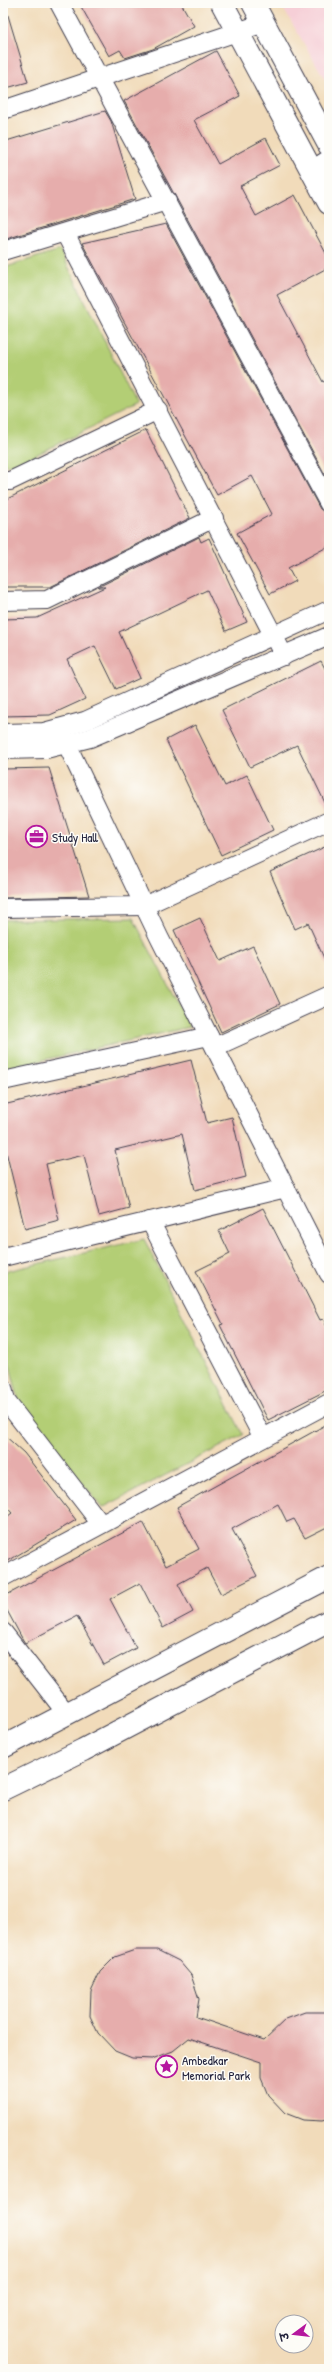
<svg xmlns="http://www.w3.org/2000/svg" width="332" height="2372" font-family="'Patrick Hand','Playpen Sans Deva',sans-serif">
<rect width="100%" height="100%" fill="#fdfcf7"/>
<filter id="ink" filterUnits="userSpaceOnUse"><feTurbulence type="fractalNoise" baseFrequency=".025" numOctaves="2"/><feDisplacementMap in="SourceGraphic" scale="8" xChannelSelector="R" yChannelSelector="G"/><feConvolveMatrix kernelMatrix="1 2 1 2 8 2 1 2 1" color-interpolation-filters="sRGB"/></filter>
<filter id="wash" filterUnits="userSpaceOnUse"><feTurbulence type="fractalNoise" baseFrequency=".012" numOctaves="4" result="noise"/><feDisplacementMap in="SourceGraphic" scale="16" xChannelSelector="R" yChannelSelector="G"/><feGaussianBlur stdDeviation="0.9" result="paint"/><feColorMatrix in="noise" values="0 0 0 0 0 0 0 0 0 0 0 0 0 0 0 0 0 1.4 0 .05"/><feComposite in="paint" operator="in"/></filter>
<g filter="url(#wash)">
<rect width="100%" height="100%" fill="#f1dbba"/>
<path fill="#f6cfd7" d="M280,3H329V86Z"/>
<g fill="#b3ce74" stroke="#6a7858">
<path d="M60,250L136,405L16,465H3V268Z"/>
<path d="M133,918L190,1027L3,1069V920Z"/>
<path d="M144,1239L243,1435L102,1508L19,1402L3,1337V1272Z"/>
</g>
<g id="blocks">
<g fill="#e6adac">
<path d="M79,3H181L194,26L153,49L125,58L120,50L109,56Z"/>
<path d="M3,12H7L28,82L3,89Z"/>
<path d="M216,51L240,96L194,120L218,164L266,138L280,165L240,186L256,216L295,195L329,259V267L277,295L323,382L329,379V482L124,101Z"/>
<path d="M105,111L111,121L135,199L3,240V142Z"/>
<path d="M166,224L320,509L329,514V546L288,568L295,581L270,594L237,533L272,514L252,476L217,495L82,243Z"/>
<path d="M146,430L190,518L50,587H3V501Z"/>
<path d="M199,537L201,542L209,538L247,622L226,631L207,590L119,632L140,678L116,689L95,646L67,659L85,699L50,715L3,716V619L37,618L105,587H98Z"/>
<path d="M321,661L329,676V811L297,745L250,767L222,710Z"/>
<path d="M195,725L225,786L247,775L273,830L221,855L166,740Z"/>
<path d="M49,768L89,896L3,898V769Z"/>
<path d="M329,845V969L308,923L295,929L270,872Z"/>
<path d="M200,918L220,961L253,946L280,1004L221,1032L174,930Z"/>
<path d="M191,1060L207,1123L232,1117L246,1177L195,1190L182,1134L115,1150L129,1208L99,1216L84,1155L46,1164L59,1220L25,1229L3,1139V1105Z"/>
<path d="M263,1208L320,1320L323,1319L329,1331V1389L268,1420L220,1325L223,1324L196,1271L230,1254L219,1231Z"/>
<path d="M329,1423V1526L305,1538L294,1519L287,1522L278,1504L232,1529L257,1576L221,1594L207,1568L178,1584L193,1612L163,1628L140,1583L110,1599L136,1648L104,1665L77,1616L25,1643L23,1640L3,1603V1597L143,1522L166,1566L199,1549L177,1507Z"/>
<path d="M3,1434L24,1453L76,1520L3,1564V1520L12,1513L3,1503Z"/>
<path d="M135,1950H157L179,1961L191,1975L199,1999L196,2017L264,2040L286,2019L305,2012H329V2119L322,2121L303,2120L285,2113L268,2095L261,2078V2062L189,2038L173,2051L152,2059L132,2058L115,2051L98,2033L90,2016L91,1991L100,1972L115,1957Z"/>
</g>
</g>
</g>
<g filter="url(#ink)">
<use href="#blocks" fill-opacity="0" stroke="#413e4e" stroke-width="1"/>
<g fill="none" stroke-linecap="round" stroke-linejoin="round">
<defs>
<g id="street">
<path d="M59,3L329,504"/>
<path d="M3,110L264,23"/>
<path d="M312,170L329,159"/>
<path d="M65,233L284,656"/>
<path d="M3,251L167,201"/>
<path d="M3,481H10L158,410"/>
<path d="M3,601L47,600L214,518"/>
<path d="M59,728L159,937L329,1274"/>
<path d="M3,733L44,732L85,721L329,610"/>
<path d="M3,750L46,749L90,738L329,636"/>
<path d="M3,908L144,906L329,821"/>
<path d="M215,1047L329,995"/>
<path d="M3,1081L209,1036"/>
<path d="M150,1221L263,1438"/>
<path d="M3,1257L286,1188"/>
<path d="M3,1388L6,1401L101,1524"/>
<path d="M3,1577L329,1403"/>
<path d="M3,1632L67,1714"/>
</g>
<g id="secondary">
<path d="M222,3L329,203"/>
<path d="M253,3L329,145"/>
<path d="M3,1747L329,1577"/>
<path d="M3,1789L83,1750L329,1621"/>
</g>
</defs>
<use href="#street" stroke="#413e4e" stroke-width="20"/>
<use href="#secondary" stroke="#413e4e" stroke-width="24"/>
<use href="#street" stroke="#fff" stroke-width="18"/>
<use href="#secondary" stroke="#fff" stroke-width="22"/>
</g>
</g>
<defs>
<symbol id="office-ring" viewBox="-11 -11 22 22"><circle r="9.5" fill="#fdfcf7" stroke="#b5179e" stroke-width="1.5"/><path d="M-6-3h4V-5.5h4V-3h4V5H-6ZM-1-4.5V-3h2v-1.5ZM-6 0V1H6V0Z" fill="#b5179e"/></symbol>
<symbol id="sight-ring" viewBox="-11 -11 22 22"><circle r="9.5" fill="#fdfcf7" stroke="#b5179e" stroke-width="1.5"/><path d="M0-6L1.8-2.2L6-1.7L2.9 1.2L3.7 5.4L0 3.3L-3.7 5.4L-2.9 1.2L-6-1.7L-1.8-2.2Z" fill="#b5179e"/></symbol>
</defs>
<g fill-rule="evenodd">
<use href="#office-ring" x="24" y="824" width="25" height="25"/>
<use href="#sight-ring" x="154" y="2054" width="25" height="25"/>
</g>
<g text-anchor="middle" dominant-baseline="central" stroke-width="3" stroke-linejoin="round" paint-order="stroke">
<g font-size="13" fill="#22223b" stroke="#fdfcf7" text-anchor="start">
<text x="52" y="837">Study Hall</text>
<text x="182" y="2060">Ambedkar<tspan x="182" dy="15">Memorial Park</tspan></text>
</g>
</g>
<rect width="332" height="2372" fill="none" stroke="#fdfcf7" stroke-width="16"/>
<g transform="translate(294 2334) rotate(255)"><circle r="19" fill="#fdfcf7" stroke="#a5a5ac"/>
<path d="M0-3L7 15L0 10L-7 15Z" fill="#b5179e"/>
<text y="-6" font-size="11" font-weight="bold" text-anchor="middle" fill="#22223b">उ</text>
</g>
</svg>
